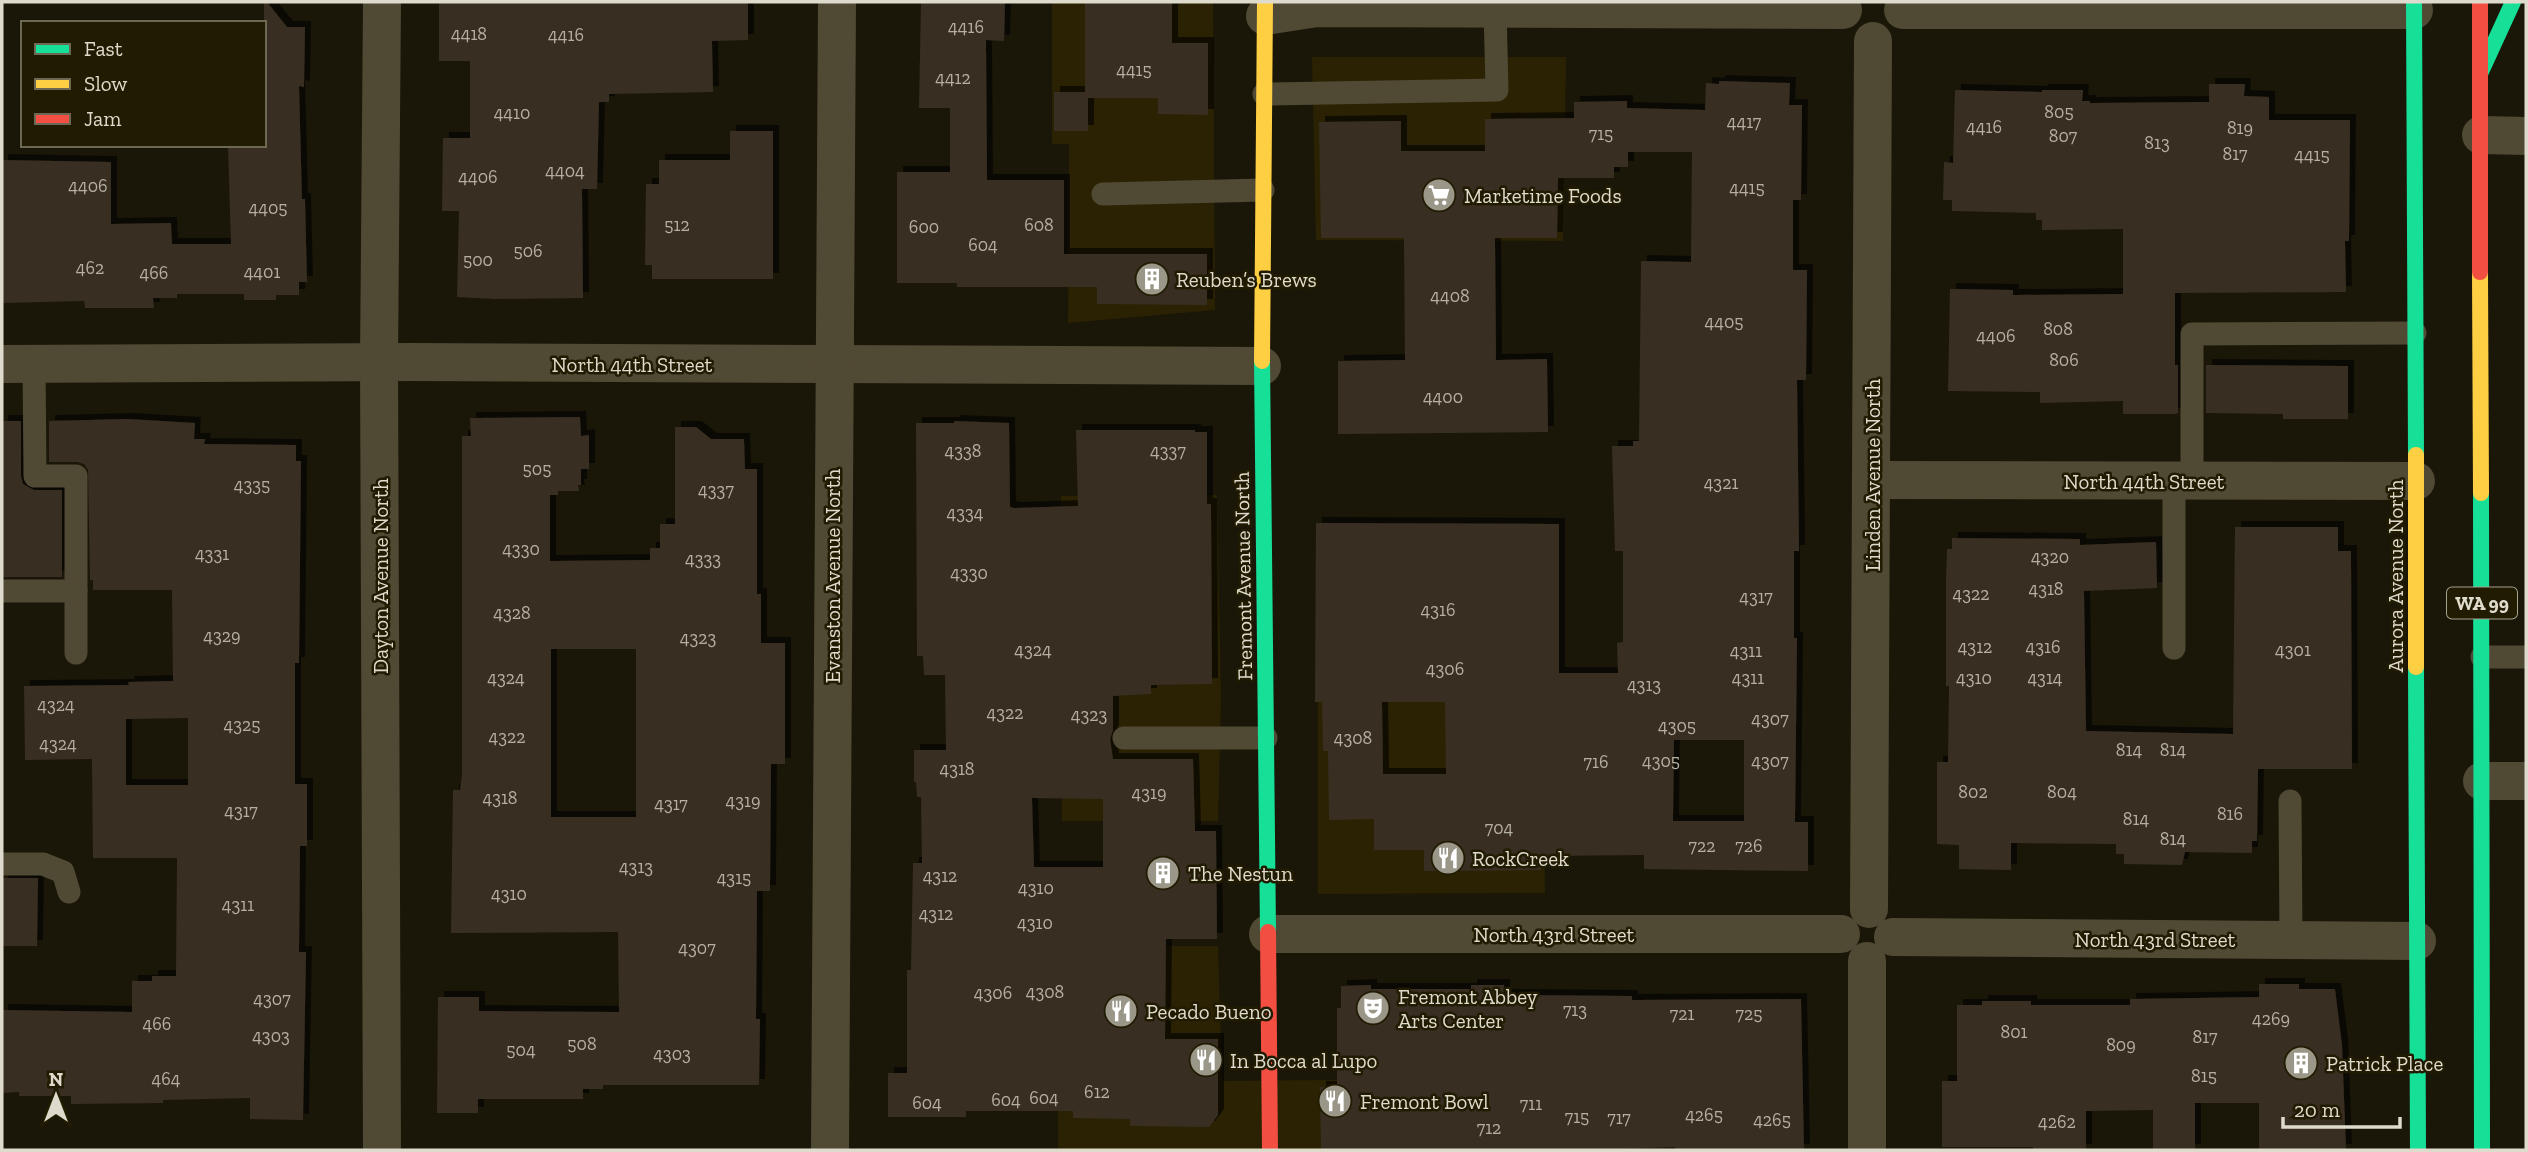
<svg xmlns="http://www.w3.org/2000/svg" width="2528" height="1152" font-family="'Zilla Slab',serif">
<defs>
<filter id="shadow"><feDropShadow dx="6" dy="-6" stdDeviation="0" flood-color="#0009"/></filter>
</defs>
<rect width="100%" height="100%" fill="#1a1709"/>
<g fill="#2a2202">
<path d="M1052,2H1213L1215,310L1068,323L1069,144H1052Z"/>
<path d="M1312,57H1566L1563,241L1316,240Z"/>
<path d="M1217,495L1221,698L1218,821H1062L1061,496Z"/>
<path d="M1318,698H1543L1545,893L1318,894Z"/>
<path d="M1057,946H1218L1222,1081L1459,1079L1460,1150H1058Z"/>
</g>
<g fill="#382e23" fill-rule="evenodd" filter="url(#shadow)">
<path d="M264,2H267L287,27H305L304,87L299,86L302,199H305L307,282H299V295H276V300H244V294H177V298H153L154,308H85L84,301L2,303V160L111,162V224L171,223L172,244H231L228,145H264Z"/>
<path d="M439,2H748V40L712,41L713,92L609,94V102H599L597,189H582L583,298L495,299L457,297L459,211H442L443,138H470V61H439Z"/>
<path d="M921,2H1005L1004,41L986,40L987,180H1064V254H1207V305L1097,304V287H957V283H897V172H950V108H919Z"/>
<path d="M1085,2H1172V43H1208V115L1158,114V98H1088V131H1054V92H1085Z"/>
<path d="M1719,81L1790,83L1789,105H1802L1801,200H1793V270H1807L1806,380H1797L1799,551H1794V638H1797L1795,822H1808V871L1644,869V855L1541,856V870L1424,871V850H1374V819L1329,820L1328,751H1323L1322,702H1315L1316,523L1559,524V673H1618L1617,643L1623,642V551H1615L1612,446H1633V441H1639L1641,261L1691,262L1692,152H1628V167H1614V178H1558L1557,238H1495L1496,360L1547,359L1548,432L1338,434V361L1405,360L1404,238H1321L1319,122L1401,121V151H1485V119L1574,118V102L1627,101V108L1705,110L1706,83L1719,84ZM1382,702H1445L1446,774H1383ZM1674,740H1744V821H1673Z"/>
<path d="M2209,84H2245L2244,96L2269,97V120H2350L2349,241H2345L2346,292L2175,293V365H2178V413L2175,414H2123V401L2040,403V392L1948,391L1950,289L2013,290V295L2123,294V229L2042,230V220H2036V213L1952,211V200H1943L1944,162L1953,163L1955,90L2042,92V90H2083L2082,101H2090V103L2209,102Z"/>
<path d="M730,131H773V279H652V265H645L646,184H659V160H730Z"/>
<path d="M2206,365L2348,366V419H2283V414L2206,413Z"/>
<path d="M580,417L581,436L589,435V469H581V485H578L579,491H558V495H550V561L650,560V548H660V524H675V427H696L711,439H744L745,469H757V594H761V643H785V764H771L770,891H757L756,1019H760L759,1085H603V1089H583V1099H478V1113H437L438,997H479V1011L619,1012L618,932L451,933L453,790H460L462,775V436H471L470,418ZM551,649H636V817H551Z"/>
<path d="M127,419L195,423L194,439H205L204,444L296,445V461H301L299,663H295V784H307V846H300L299,952H306L303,1120L250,1119V1098L163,1100V1103L71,1104V1096H19V1092L2,1093V1010L132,1012V981H152V976H176L177,858H93L92,759L25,760V757L24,686L129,685L128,682L173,681L172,590H93V580H90L88,470L84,464L77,462H49V421ZM188,718V785H126V719Z"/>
<path d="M2,421H21V476L23,484L34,490H62V577H2Z"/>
<path d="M954,421L1009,423L1010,507L1014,508L1078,506L1076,430H1195V432H1207V504H1211L1212,684L1151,685V694L1113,696V730L1110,739L1113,759H1193L1195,831H1216L1217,939H1166L1165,1039H1218V1115L1209,1127L1130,1126V1119L1073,1118V1111H966V1117H888V1073H907V970H911L913,863H922L921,797H917L916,782H914V750H946L945,675H924L923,656H917L916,423H954ZM1032,798L1103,799V867H1034Z"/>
<path d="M2235,527H2338V551H2351L2352,769H2258L2257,841H2252V853L2185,852L2182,865L2124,864V854H2116V844L2011,843V870L1959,869V845L1937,844V762H1948L1949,686H1946V581L1947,549H1952V538L2080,539V545L2156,542L2157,588L2084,591L2086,731L2233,734Z"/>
<path d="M2,878H38L37,946H2Z"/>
<path d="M2259,984H2299V989H2335L2342,1045L2346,1150H2259V1103H2195V1150H2153V1110L2086,1111V1150H2033V1147H1942V1081H1957V1005H1982V1001H2031V1005H2130V999L2259,997Z"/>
<path d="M1371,985V989H1471V985H1504V995L1632,996V1000L1801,999L1804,1150H1675V1147L1599,1150H1321L1320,1087H1337V1008H1341V986Z"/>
</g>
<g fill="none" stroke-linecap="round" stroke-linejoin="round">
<g stroke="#504934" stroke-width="23">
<path d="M1264,94L1497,90L1495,8"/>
<path d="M1103,194L1263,190"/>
<path d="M34,364L35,476H76V653"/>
<path d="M2174,481V648"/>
<path d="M2192,481V334L2415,333"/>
<path d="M2,591H76"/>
<path d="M2482,657H2526"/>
<path d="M1124,738H1266"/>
<path d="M2290,801L2291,940"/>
<path d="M2,864H43L63,872L69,892"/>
</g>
<g stroke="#504934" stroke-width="38">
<path d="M1903,10H2414"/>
<path d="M1265,16L1317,8L1843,10"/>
<path d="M2481,135L2526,136"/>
<path d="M2,364L412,362L1262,366"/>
<path d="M1872,480L2416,481"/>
<path d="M2482,781H2526"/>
<path d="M1869,909L1873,41"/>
<path d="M1268,934H1841"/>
<path d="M1893,937L2417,941"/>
<path d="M1867,961V1150"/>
<path d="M382,1150L379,362L382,2"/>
<path d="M830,1150L837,2"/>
</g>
<g stroke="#16e098" stroke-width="16">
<path d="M2414,2L2416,455"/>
<path d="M2480,74L2513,2"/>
<path d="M1262,361L1268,932"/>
<path d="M2481,493L2482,1150"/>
<path d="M2416,667L2418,1150"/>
</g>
<g stroke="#ffcf43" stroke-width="16">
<path d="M2480,272L2481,493"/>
<path d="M1262,361L1265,2"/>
<path d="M2416,455V667"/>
</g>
<g stroke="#f24e42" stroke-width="16">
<path d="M2480,2V272"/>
<path d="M1268,932L1270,1150"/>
</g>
</g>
<defs>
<symbol id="supermarket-disc" viewBox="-11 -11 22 22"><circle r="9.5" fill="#9a9688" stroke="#211b02"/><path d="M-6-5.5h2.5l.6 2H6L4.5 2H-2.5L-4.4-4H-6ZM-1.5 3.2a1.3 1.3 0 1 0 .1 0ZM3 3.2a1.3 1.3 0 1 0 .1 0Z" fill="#fff"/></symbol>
<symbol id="building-disc" viewBox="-11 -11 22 22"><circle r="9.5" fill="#9a9688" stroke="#211b02"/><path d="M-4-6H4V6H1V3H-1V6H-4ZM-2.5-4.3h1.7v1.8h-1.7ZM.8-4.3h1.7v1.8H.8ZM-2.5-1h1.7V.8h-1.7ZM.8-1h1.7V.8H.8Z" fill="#fff"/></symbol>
<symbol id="restaurant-disc" viewBox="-11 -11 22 22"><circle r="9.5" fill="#9a9688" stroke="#211b02"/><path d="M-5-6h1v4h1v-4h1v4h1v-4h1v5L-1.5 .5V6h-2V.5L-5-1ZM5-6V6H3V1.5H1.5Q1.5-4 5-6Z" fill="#fff"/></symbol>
<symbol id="theatre-disc" viewBox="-11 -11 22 22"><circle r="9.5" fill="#9a9688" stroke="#211b02"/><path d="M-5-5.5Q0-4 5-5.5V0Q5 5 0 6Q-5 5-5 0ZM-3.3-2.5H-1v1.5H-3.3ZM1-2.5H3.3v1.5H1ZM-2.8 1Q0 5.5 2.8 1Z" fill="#fff"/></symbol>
</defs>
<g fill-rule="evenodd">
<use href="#supermarket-disc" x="1420" y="176" width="38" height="38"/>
<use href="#building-disc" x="1133" y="260" width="38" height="38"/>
<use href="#restaurant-disc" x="1429" y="839" width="38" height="38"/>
<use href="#building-disc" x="1144" y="854" width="38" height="38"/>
<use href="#theatre-disc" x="1354" y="989" width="38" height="38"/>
<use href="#restaurant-disc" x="1102" y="992" width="38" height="38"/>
<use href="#restaurant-disc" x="1187" y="1041" width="38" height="38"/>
<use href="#building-disc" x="2282" y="1044" width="38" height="38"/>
<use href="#restaurant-disc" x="1316" y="1082" width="38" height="38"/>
</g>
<g text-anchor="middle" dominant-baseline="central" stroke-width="5" stroke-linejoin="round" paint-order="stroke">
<g font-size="18" fill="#b5b0a2">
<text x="966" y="27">4416</text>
<text x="469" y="34">4418</text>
<text x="566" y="35">4416</text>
<text x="1134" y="70">4415</text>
<text x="953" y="78">4412</text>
<text x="2059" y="112">805</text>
<text x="512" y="113">4410</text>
<text x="1744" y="122">4417</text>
<text x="1984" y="127">4416</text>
<text x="2240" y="128">819</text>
<text x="1601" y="134">715</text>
<text x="2063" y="136">807</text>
<text x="2157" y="143">813</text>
<text x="2235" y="154">817</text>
<text x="2312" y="155">4415</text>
<text x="565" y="171">4404</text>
<text x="478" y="177">4406</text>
<text x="88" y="186">4406</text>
<text x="1747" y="188">4415</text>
<text x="268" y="208">4405</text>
<text x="677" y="225">512</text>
<text x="1039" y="225">608</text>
<text x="924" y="227">600</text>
<text x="983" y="245">604</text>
<text x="528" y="251">506</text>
<text x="478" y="260">500</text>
<text x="90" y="268">462</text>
<text x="262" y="272">4401</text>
<text x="154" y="273">466</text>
<text x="1450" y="296">4408</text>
<text x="1724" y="322">4405</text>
<text x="2058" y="329">808</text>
<text x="1996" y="336">4406</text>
<text x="2064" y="360">806</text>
<text x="1443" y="397">4400</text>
<text x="963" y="451">4338</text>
<text x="1168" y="451">4337</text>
<text x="537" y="469">505</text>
<text x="1721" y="483">4321</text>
<text x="252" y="485">4335</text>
<text x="716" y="490">4337</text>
<text x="965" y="513">4334</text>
<text x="521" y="549">4330</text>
<text x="212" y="554">4331</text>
<text x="2050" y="557">4320</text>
<text x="703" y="559">4333</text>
<text x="969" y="573">4330</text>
<text x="2046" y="589">4318</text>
<text x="1971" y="594">4322</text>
<text x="1756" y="597">4317</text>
<text x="1438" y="610">4316</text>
<text x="512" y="613">4328</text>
<text x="222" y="636">4329</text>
<text x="698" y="638">4323</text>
<text x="1975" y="647">4312</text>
<text x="2043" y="647">4316</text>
<text x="1033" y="650">4324</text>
<text x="2293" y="650">4301</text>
<text x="1746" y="651">4311</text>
<text x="1445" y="669">4306</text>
<text x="506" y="678">4324</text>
<text x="1748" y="678">4311</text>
<text x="1974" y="678">4310</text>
<text x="2045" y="678">4314</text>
<text x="1644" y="685">4313</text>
<text x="56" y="705">4324</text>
<text x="1005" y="713">4322</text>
<text x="1089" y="715">4323</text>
<text x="1770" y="719">4307</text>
<text x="242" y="725">4325</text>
<text x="1677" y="726">4305</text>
<text x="507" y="737">4322</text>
<text x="1353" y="738">4308</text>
<text x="58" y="744">4324</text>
<text x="2129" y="750">814</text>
<text x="2173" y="750">814</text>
<text x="1661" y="761">4305</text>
<text x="1770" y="761">4307</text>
<text x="1596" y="762">716</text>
<text x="957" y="769">4318</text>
<text x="1973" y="792">802</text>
<text x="2062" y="792">804</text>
<text x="1149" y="793">4319</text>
<text x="500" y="798">4318</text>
<text x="743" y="801">4319</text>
<text x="671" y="804">4317</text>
<text x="241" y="811">4317</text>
<text x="2230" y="814">816</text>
<text x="2136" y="819">814</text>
<text x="1499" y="828">704</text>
<text x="2173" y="839">814</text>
<text x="1702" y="846">722</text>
<text x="1749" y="846">726</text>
<text x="636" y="867">4313</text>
<text x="940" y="876">4312</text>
<text x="734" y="878">4315</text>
<text x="1036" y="888">4310</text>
<text x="509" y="894">4310</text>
<text x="238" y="905">4311</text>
<text x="936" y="914">4312</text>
<text x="1035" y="923">4310</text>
<text x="697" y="948">4307</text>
<text x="1045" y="992">4308</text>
<text x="993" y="993">4306</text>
<text x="272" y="999">4307</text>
<text x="1575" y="1010">713</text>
<text x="1682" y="1014">721</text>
<text x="1749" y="1014">725</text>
<text x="2271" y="1019">4269</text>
<text x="157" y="1024">466</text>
<text x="2014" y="1032">801</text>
<text x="271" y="1036">4303</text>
<text x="2205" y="1037">817</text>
<text x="582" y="1044">508</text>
<text x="2121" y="1045">809</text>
<text x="521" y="1050">504</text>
<text x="672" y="1054">4303</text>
<text x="2204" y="1076">815</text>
<text x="166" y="1079">464</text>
<text x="1097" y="1092">612</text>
<text x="1044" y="1098">604</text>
<text x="1006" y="1100">604</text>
<text x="927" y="1103">604</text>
<text x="1531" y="1104">711</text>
<text x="1704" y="1115">4265</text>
<text x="1577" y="1117">715</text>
<text x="1619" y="1118">717</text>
<text x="1772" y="1120">4265</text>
<text x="2057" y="1122">4262</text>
<text x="1489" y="1128">712</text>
</g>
<rect fill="#211b02" stroke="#a6a18f" stroke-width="2" x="2447" y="587.5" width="70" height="31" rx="5"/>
<g font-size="19" font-weight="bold" fill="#dfdbcc">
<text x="2482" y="603">WA 99</text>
</g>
<g font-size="21" fill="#dfdbcc" stroke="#211b02" text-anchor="start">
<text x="1464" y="195">Marketime Foods</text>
<text x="1176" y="279">Reuben’s Brews</text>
<text x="1472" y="858">RockCreek</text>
<text x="1188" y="873">The Nestun</text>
<text x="1398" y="996">Fremont Abbey<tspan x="1398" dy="24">Arts Center</tspan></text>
<text x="1146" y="1011">Pecado Bueno</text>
<text x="1230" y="1060">In Bocca al Lupo</text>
<text x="2326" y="1063">Patrick Place</text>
<text x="1360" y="1101">Fremont Bowl</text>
</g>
<g font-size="21" fill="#dfdbcc" stroke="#211b02">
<text x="632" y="364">North 44th Street</text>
<text transform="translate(1872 475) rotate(-90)">Linden Avenue North</text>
<text x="2144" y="481">North 44th Street</text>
<text transform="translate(380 576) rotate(-90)">Dayton Avenue North</text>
<text transform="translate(832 576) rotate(-90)">Evanston Avenue North</text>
<text transform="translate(1243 576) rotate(-91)">Fremont Avenue North</text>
<text transform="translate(2395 576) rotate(-90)">Aurora Avenue North</text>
<text x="1554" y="934">North 43rd Street</text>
<text x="2155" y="939">North 43rd Street</text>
</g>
</g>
<rect width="2528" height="1152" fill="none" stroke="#dfdbcc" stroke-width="7"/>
<rect x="21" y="21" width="245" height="126" fill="#211b02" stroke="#6d6853" stroke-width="2"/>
<rect x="35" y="44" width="35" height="10" fill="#16e098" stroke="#6d6853" stroke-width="2"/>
<text x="84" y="56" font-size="21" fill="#dfdbcc">Fast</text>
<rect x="35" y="79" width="35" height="10" fill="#ffcf43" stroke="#6d6853" stroke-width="2"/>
<text x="84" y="91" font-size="21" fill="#dfdbcc">Slow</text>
<rect x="35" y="114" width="35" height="10" fill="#f24e42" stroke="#6d6853" stroke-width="2"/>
<text x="84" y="126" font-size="21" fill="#dfdbcc">Jam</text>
<g transform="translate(56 1096)" stroke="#211b02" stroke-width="5" paint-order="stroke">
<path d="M0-5L12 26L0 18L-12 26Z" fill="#dfdbcc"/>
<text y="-10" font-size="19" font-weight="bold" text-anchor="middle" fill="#dfdbcc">N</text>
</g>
<path d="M2283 1117v10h117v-10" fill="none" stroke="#dfdbcc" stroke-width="3.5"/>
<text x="2294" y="1117" font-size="21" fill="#dfdbcc" stroke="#211b02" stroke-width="5" paint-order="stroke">20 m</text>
</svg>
